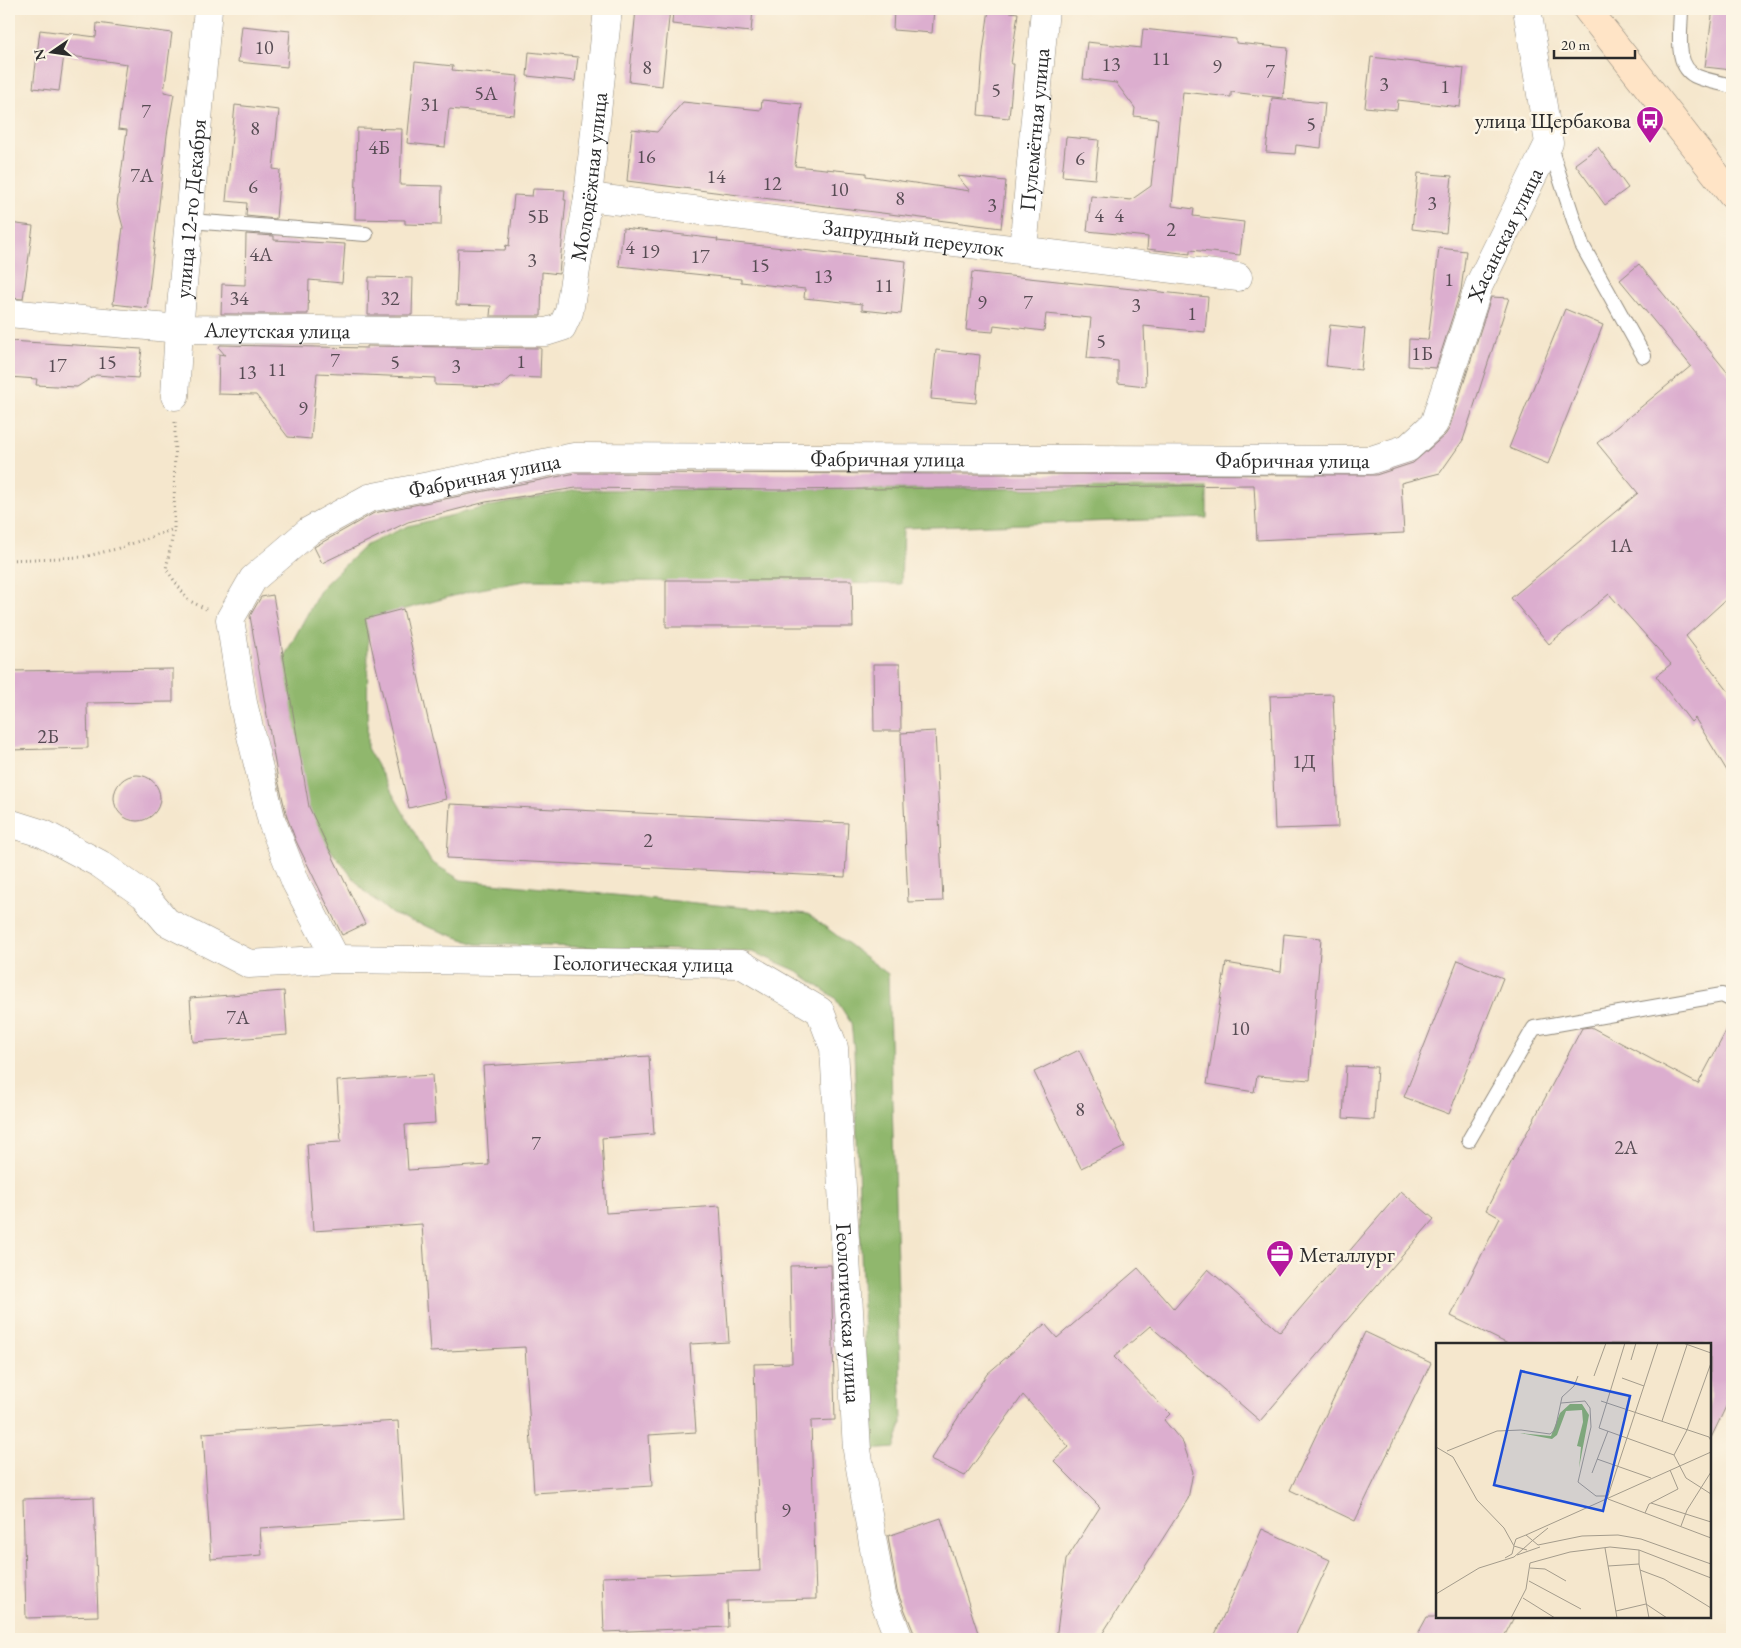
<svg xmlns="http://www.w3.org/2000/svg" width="1741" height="1648" font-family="'EB Garamond',serif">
<rect width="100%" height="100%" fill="#fcf5e5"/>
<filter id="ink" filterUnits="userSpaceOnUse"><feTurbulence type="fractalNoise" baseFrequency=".02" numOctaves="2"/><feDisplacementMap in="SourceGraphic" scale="10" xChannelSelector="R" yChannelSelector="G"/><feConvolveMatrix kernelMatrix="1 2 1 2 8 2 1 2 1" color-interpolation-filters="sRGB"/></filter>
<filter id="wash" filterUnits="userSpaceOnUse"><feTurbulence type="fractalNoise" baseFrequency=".0096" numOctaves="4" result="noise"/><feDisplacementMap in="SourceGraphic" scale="20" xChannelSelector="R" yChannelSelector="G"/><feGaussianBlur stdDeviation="1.12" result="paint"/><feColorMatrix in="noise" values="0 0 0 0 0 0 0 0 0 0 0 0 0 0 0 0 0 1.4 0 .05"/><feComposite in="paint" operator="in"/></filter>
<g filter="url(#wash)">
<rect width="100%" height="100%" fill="#f5e7cd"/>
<path fill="#90b76d" stroke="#5e714c" d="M1207,488V518L903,528L901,584L530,580L475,590L380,616L368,632L367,748L431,862L461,880L808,914L888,974L902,1423L895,1448L868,1450L854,1050L851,1023L835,998L795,970L753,952L476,944L392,914L363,890L316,832L288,755L284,657L322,587L366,545L408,526L486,507L577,490Z"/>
<g id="blocks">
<g fill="#dcaecf">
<path d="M636,9H670L662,86L629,82Z"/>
<path d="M673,9H753L751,32L672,24Z"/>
<path d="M894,9H934L932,33L893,30Z"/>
<path d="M989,9L1018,13L1011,64H1014L1009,118L978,115L983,52Z"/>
<path d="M1713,9H1732V70L1705,67Z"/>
<path d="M97,23L172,33L164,92L174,94L167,135L147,308L113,304L123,227L117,205L127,130L118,129L127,64L64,55L59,91L33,88L40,30L96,37Z"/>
<path d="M242,26L290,31L287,67L238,62Z"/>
<path d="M1143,29L1236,39V43L1288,48L1283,98L1231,92V97L1183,92L1172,206L1194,209L1193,216L1244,222L1240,255L1190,250V254L1147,249L1148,237L1087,231L1091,196L1131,200L1151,186L1158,119L1134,116L1135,108L1116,83L1083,79L1087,42L1141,48Z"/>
<path d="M529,52L578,57L575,81L527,76Z"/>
<path d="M1371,57L1464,68L1460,107L1398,100L1397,110L1365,107Z"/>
<path d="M415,62L453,66L452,70L518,76L514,115L449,109L445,147L407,143Z"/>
<path d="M1272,98L1325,103L1321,148L1296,145L1295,154L1266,152Z"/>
<path d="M762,100L802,104L795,166L866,173V176L970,191L957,176L1006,181L1001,228L627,181L632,129L657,132L683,102L761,110Z"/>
<path d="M235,105L279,110L273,169L280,170L276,219L246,216L247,203L226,201Z"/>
<path d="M357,128L402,129L400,185L442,186L441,225L405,224V220L355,219Z"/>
<path d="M1066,137L1099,140L1095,179L1062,176Z"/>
<path d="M1598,147L1628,188L1605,205L1575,164Z"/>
<path d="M1418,173L1452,176L1446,233L1412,229Z"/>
<path d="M533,189L565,190L564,200H566L559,274L542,272L541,316H490L491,306L456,305L458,249L505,250L506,245L509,246L514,195L532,196Z"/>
<path d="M9,223L33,226L23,299L9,298Z"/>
<path d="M623,228L718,239L717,241L906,261L901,314L862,310V304L804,298L805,289L741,282V279L619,266Z"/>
<path d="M246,234L274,236V240L345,244L342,283L309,280L308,314H221L222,284L245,285Z"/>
<path d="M1439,248L1466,251L1461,290L1436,368L1408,366L1409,339L1428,340Z"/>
<path d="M1639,264L1732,378V594L1686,636L1732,696V779L1695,718L1691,722L1656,676L1671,664L1609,594L1549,644L1511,598L1638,493L1597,443L1691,366L1620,280Z"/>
<path d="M972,272L1208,297L1205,332L1144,326L1146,386L1118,383V361L1087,358L1091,318L1046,314L1044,331L994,325L993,332L966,330Z"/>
<path d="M369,277L413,278L412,315H368Z"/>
<path d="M1491,297L1509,298L1463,440L1440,473L1401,483L1404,533L1257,540L1254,485L777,490L576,488L486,502L408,522L322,563L314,547L374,513L576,473L1376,475L1413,463L1445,435L1449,429Z"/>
<path d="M1565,309L1603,325L1548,464L1509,448Z"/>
<path d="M1330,325L1365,329L1361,370L1326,366Z"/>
<path d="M9,341L142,349L138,378L96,375L77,387L36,385L37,379L9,377Z"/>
<path d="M220,345L367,348V346L541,348L540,378L511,377L500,387L435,385V378L317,373L311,439L288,437L256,395L218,394L219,354L225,355L219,348Z"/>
<path d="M936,350L980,355L976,403L931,399Z"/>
<path d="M666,580H852L853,627H666Z"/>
<path d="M273,595L309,807L365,924L342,935L296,841L287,817L278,780L250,616L261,597Z"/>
<path d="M403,609L446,799L409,808L365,619Z"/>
<path d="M873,664H900L901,731H874Z"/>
<path d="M173,669V702L87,703L88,748L9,750V671Z"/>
<path d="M1333,694L1338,827L1275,829L1270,696Z"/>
<path d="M935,731L943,901L908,902L901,733Z"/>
<circle cx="137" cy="798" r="23"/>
<path d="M450,804L848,823L845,877L447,858Z"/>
<path d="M1284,934L1321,938L1310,1080L1257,1076L1254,1092L1207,1084L1226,963L1281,972Z"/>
<path d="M1458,960L1503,978L1449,1114L1404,1097Z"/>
<path d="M284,991L287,1035L193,1042L190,998Z"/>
<path d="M1732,1020V1394L1710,1440V1344H1508L1451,1316L1500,1218L1486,1210L1582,1028L1591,1027L1698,1084Z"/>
<path d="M1079,1050L1125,1147L1081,1168L1034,1072Z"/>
<path d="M649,1056L654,1134L602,1138L606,1213L720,1206L729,1342L690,1344L696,1432L649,1435L652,1486L534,1493L525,1347L430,1352L422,1224L313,1231L307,1144L341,1142L337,1081L432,1075L435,1123L405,1125L408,1170L489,1165L483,1066Z"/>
<path d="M1346,1066L1377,1067L1374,1120L1343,1118Z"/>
<path d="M1401,1191L1434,1219L1260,1421L1150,1326L1114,1357L1170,1414L1164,1420L1183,1443L1193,1472L1188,1499L1099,1639H1056L1066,1560L1100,1507L1054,1461L1069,1447L1023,1395L965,1476L930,1460L987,1374L1045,1324L1057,1338L1138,1268L1174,1309L1208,1269L1280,1332Z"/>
<path d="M831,1265L835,1420L811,1421L816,1599L727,1601L728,1627L604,1632L602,1577L760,1571L754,1364L792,1363L790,1266Z"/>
<path d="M1365,1332L1431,1363L1355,1521L1290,1490Z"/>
<path d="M398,1421L404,1519L260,1528L262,1555L211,1559L203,1433Z"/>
<path d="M94,1497L98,1616L26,1618L23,1499Z"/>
<path d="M941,1518L980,1639H914V1633L897,1591L888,1536Z"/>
<path d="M1262,1529L1330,1560L1294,1639H1213Z"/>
<path d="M1427,1617H1514L1503,1639H1415Z"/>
</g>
</g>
</g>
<g filter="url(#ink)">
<use href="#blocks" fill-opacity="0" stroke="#90897c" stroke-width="1"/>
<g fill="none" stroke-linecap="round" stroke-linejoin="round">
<defs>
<g id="lane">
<path d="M1681,9C1681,29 1673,68 1698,77C1708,81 1721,83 1732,86"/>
<path d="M1549,144L1582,245L1644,356"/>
<path d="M189,221L366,234"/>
<path d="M1469,1140L1534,1028L1722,995L1732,1000"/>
</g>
<g id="street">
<path id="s1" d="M588,197L1238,277"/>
<path id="s2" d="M1023,250L1045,9"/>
<path id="s3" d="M9,313L179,329L546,332L562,327L569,312L588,197L608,9"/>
<path id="s4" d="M175,396L179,329L208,9"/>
<path id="s5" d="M9,823L44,834L100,864L144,895L167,922L249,964L336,959L741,964L820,1011L834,1048L857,1450L882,1595L899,1639"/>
<path id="s6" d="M336,959L296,883L272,822L243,703L230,619L253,579L309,531L369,498L574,457L1371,460L1408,448L1434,424L1479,285L1549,143L1527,9"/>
</g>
<path id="secondary" d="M1587,9L1732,195"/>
</defs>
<use href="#lane" stroke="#90897c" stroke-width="16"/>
<use href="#street" stroke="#90897c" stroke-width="29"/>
<use href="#secondary" stroke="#90897c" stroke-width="29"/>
<g stroke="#90897c" stroke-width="3" stroke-dasharray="1 4" stroke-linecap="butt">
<path d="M175,422L174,529L166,569L188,600L206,609"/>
<path d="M9,560L83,557L116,549L174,529"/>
</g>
<use href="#lane" stroke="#fff" stroke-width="14"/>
<use href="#street" stroke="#fff" stroke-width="28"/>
<use href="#secondary" stroke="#ffe4c6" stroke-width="28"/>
</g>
</g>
<defs>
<symbol id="bus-pin" viewBox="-11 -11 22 30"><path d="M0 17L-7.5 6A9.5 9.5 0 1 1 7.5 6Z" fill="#b5179e" stroke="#fcf5e5"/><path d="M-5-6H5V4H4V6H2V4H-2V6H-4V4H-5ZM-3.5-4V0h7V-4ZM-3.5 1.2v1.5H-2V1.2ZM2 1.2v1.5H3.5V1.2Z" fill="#fff"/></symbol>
<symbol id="office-pin" viewBox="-11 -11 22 30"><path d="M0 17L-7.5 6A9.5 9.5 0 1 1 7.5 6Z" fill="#b5179e" stroke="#fcf5e5"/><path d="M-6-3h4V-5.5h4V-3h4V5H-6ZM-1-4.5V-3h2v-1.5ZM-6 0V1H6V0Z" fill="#fff"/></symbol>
</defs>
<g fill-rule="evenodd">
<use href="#bus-pin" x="1634" y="104" width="32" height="43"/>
<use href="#office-pin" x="1264" y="1238" width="32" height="43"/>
</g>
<g text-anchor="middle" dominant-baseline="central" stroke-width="5" stroke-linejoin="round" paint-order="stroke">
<g font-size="20" fill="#574c54">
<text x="264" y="47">10</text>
<text x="1161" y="58">11</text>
<text x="1111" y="64">13</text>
<text x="1217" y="66">9</text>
<text x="647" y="67">8</text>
<text x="1270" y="71">7</text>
<text x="1384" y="84">3</text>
<text x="1445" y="86">1</text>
<text x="996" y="90">5</text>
<text x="486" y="93">5А</text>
<text x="430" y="104">31</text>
<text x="146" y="111">7</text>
<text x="1311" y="124">5</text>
<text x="255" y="128">8</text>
<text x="379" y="147">4Б</text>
<text x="646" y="156">16</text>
<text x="1080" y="158">6</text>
<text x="142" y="175">7А</text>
<text x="716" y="176">14</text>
<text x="772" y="183">12</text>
<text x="253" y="186">6</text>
<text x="839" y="189">10</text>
<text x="900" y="198">8</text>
<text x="1432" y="203">3</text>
<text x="992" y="205">3</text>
<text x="1099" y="215">4</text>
<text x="1119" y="215">4</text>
<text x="538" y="216">5Б</text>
<text x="1171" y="229">2</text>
<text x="630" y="247">4</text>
<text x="650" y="251">19</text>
<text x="261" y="254">4А</text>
<text x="700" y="256">17</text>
<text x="532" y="260">3</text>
<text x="760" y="265">15</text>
<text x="823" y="276">13</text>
<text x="1449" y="279">1</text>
<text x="884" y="285">11</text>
<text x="239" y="298">34</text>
<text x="390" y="298">32</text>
<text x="982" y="302">9</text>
<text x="1028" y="302">7</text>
<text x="1136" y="305">3</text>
<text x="1192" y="313">1</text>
<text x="1101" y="341">5</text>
<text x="1422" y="353">1Б</text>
<text x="335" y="360">7</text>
<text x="521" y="361">1</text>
<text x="107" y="362">15</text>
<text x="395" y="362">5</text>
<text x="57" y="365">17</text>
<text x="456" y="366">3</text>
<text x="277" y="369">11</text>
<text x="247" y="372">13</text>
<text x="303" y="408">9</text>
<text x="1621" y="545">1А</text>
<text x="48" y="736">2Б</text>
<text x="1304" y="761">1Д</text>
<text x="648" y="840">2</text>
<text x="238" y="1017">7А</text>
<text x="1240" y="1028">10</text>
<text x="1080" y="1109">8</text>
<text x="536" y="1143">7</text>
<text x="1626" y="1147">2А</text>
<text x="786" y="1510">9</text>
</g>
<g font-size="22" fill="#2b2b2b" stroke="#fcf5e5" text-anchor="end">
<text x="1631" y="120">улица Щербакова</text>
<text x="1299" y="1254" text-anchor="start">Металлург</text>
</g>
<g font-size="22" fill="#2b2b2b" stroke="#fcf5e5">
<text stroke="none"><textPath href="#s2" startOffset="121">Пулемётная улица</textPath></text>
<text stroke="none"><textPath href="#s3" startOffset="708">Молодёжная улица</textPath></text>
<text stroke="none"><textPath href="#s4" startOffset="188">улица 12-го Декабря</textPath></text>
<text stroke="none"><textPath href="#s6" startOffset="1830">Хасанская улица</textPath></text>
<text stroke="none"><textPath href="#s1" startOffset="328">Запрудный переулок</textPath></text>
<text stroke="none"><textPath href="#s3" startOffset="269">Алеутская улица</textPath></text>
<text stroke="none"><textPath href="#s6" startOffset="1070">Фабричная улица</textPath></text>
<text stroke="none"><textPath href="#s6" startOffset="1475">Фабричная улица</textPath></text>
<text stroke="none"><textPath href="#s6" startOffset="665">Фабричная улица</textPath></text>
<text stroke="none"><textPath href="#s5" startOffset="676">Геологическая улица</textPath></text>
<text stroke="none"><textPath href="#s5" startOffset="1171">Геологическая улица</textPath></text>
</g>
</g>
<g transform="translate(1436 1343)">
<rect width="275" height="275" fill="#f5e7cd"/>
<path d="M134,61H146L153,72L143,125L145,104L141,103L147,79L146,67L130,68L121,92L116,96L84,90L115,93L124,70Z" fill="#90b76d"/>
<path fill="none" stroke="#a49c8c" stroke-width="1" d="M189,0L163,85L238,112L250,135L275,151M247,0L275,10M195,17L200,0M158,33L170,0M186,35L208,43M165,58L273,94L275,98M125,60L149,58L154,65L155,84L142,139L160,153H171M226,78L251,2M0,104L17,114L41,157L68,185L78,203L91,207M11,108L61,88L85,87L114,91L119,87L126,54L138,43L142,33M238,112L251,87L275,20M161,116L215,135M156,130L172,88M171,156L222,0M172,156L275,195M215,160L275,179M209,170L213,161L242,146L234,127M245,183L251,167L275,129M90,192L275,109M96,198L112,185M78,202L80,196L90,192L102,202L146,193L182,192L205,196L275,221M169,205L181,275M203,207V221L213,275M81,212L104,204M69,215L76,211L78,203M172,223L203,221M94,225L109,226L130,238M204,227L228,236L275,265M93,238L145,266M0,251L43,225L78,214L96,198M87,255L119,275M180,268L210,261L231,275M75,275L90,246L94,220L134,209L174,204L203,207L275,235"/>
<path fill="#1d4ed8" fill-opacity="0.15" stroke="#1d4ed8" stroke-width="2.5" d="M85,28L194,53L167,168L58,142Z"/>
<rect width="275" height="275" fill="none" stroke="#2b2b2b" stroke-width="2.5"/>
</g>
<rect width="1741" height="1648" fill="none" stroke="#fcf5e5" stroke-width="30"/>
<g transform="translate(52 52) rotate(257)" stroke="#fcf5e5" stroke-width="4" paint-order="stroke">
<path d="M0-4L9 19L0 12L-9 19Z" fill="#2b2b2b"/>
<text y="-8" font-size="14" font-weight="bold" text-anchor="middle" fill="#2b2b2b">N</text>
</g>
<path d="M1554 50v8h81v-8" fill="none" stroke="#2b2b2b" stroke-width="2.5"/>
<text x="1561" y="50" font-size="15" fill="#2b2b2b" stroke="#fcf5e5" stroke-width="4" paint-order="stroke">20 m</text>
</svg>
